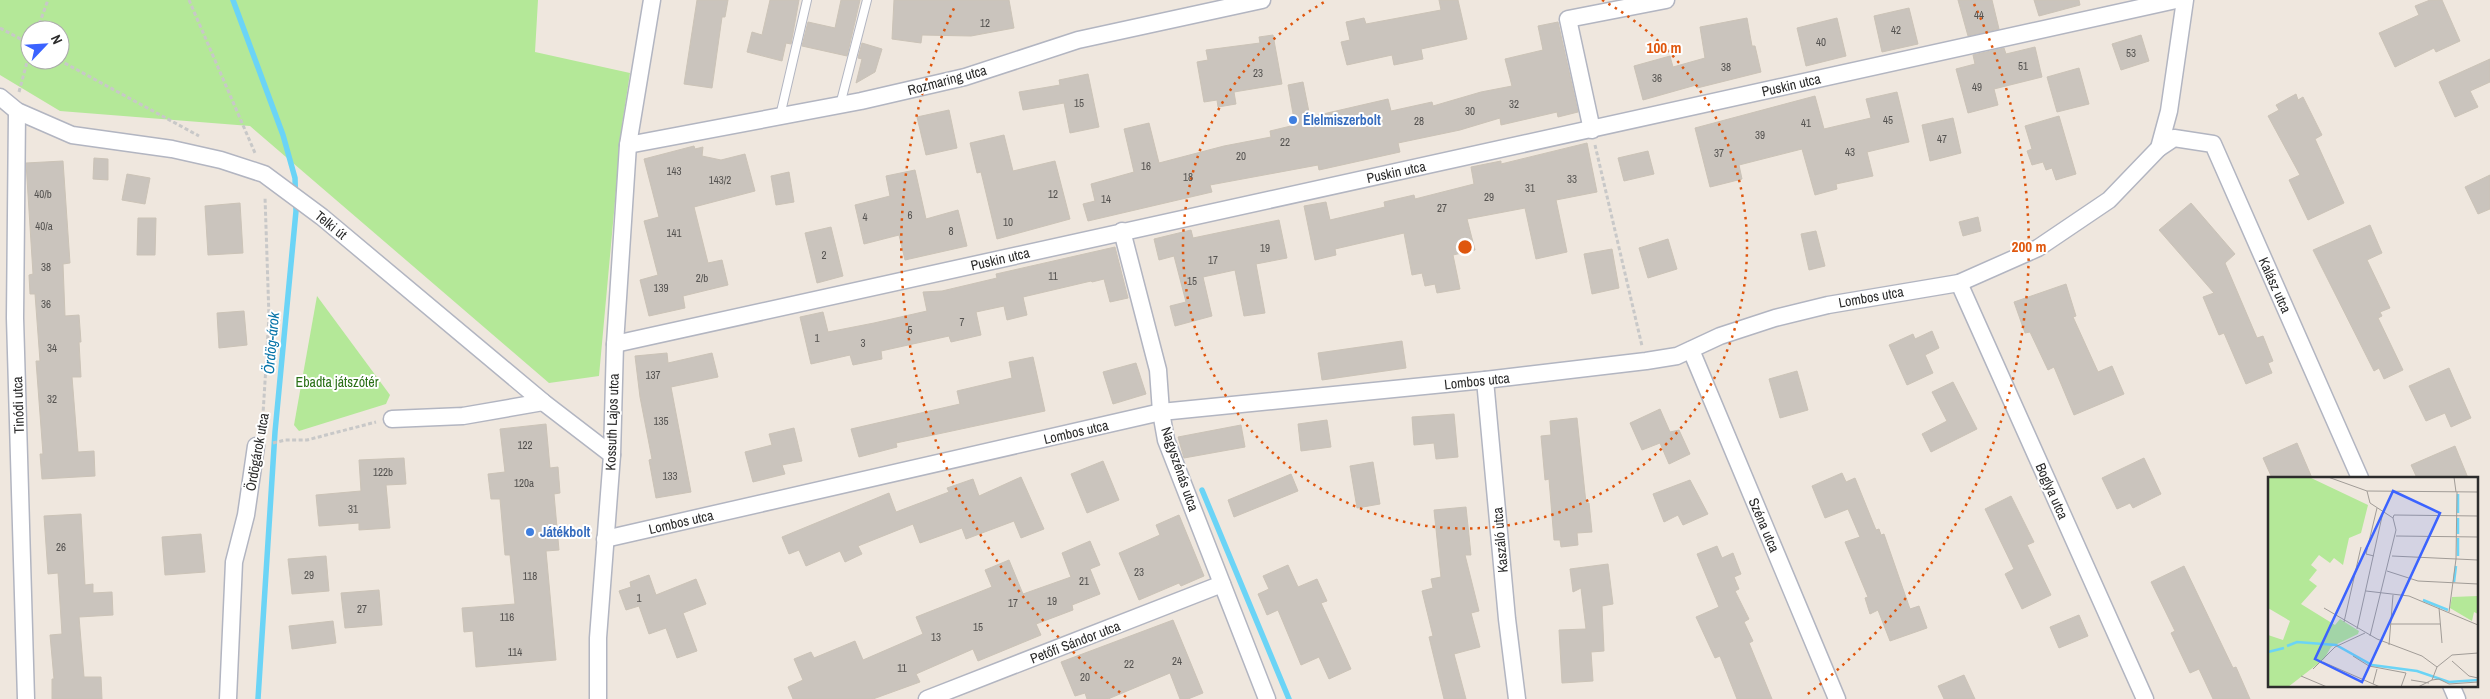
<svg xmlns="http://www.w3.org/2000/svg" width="2490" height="699" font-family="'Archivo Narrow',sans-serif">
<rect width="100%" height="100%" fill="#efe7de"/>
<g fill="#b4e898" fill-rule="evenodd">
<path d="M0,0H538L535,52L630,73L622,125L599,376L549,383L250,126L60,111L0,75ZM30,30H60V60H30Z"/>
<path d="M317,296L390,395L386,404L299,431L294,425Z"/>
</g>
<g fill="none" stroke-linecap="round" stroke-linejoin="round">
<g stroke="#6bd4f6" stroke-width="5.5">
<path d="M233,0L283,135L295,178L296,211L275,432L258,699"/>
<path d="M1202,490L1289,699"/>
</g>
</g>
<g fill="#cac4bd" stroke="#cbc3b7">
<path d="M697,0H728L725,17H722L712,88L684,84Z"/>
<path d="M770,0H799L791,44L786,43L782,61L747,52L752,32L762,35Z"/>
<path d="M841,0H860L847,56L802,46L808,22L835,28Z"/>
<path d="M894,0H1009L1014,28L971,36L922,35L921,43L892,39Z"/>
<path d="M1439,0H1458L1467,39L1421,49L1423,59L1394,65L1392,55L1347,65L1341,42L1350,40L1346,22L1364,18L1366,24L1441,10Z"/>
<path d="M1958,0H1992L1999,29L1968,36Z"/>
<path d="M2034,0H2079L2080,5L2039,16Z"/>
<path d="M2430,0H2442L2460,41L2436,52L2434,48L2395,67L2379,33L2419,15L2415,6Z"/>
<path d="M1909,8L1918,44L1882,52L1874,16Z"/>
<path d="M1747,18L1752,46H1755L1761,72L1697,88L1696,85L1643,100L1634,66L1670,56L1673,67L1705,58L1700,27Z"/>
<path d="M1837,18L1846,56L1806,66L1797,28Z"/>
<path d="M1558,22L1578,112L1558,117L1557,112L1501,125L1500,118L1460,130L1398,143L1400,152L1319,170L1318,165L1210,185L1212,192L1088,221L1083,204L1095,201L1091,184L1134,172L1124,129L1149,123L1159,163L1224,146L1271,137L1270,131L1295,125L1288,85L1303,82L1310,117L1388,99L1391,111L1432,102L1433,106L1481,92L1512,86L1505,59L1543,50L1538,26Z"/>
<path d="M1273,35L1282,84L1234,92L1236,104L1218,107L1217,100L1204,102L1197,62L1208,60L1206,50L1260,43L1259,37Z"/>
<path d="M2141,35L2149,61L2121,70L2112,44Z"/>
<path d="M862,43L882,49L875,72L856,83L862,59L858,58Z"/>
<path d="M2035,47L2042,77L1994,89L1998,105L1968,113L1956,69L1975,64L1973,55L2004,48L2006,54Z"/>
<path d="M2490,59V82L2470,91L2478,107L2455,117L2439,82Z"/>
<path d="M2079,68L2089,104L2057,112L2047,77Z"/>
<path d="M1088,74L1099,127L1070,133L1064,103L1023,110L1019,92L1060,85L1059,80Z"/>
<path d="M1897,92L1909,142L1867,152L1873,176L1836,184L1837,189L1815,195L1802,149L1739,165L1742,179L1710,187L1695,128L1815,96L1824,129L1871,118L1866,99Z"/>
<path d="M2296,94L2298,100L2303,97L2322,135L2315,139L2344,203L2308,220L2289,180L2300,175L2268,116L2279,110L2276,105Z"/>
<path d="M949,110L957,148L926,155L917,117Z"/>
<path d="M2059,116L2076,174L2056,180L2052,168L2046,170L2043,162L2032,165L2027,151L2032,149L2025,126Z"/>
<path d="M1953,118L1961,153L1930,161L1922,125Z"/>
<path d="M1004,135L1013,171L1055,161L1070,219L997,239L981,172L977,173L970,143Z"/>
<path d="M1587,143L1597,192L1556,200L1567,252L1536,259L1525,208L1467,219L1475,250L1453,255L1460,289L1437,293L1435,284L1425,286L1422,273L1412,275L1404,233L1335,249L1336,255L1315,260L1304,206L1326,202L1330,220L1385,207L1384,202L1414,195L1415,199L1474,184L1471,167L1501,161V164Z"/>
<path d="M694,146L695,149L703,147L702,156L721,160L745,154L755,191L694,207L708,263L722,260L728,285L683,296L685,308L649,316L640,280L658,275L644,221L659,217L644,159Z"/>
<path d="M1648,151L1654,174L1624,181L1618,158Z"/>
<path d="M94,158L108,159V180L93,179Z"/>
<path d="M63,161L70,263L63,264L65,316L79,315L81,342H79L81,377H72L78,452L94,451L95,476L42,479L40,454H43L36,361H40L35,294H30L29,275L33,274L26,163Z"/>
<path d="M915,170L926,219L958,210L967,246L905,260L899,235L864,244L855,205L890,196L886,176Z"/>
<path d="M789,172L794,202L776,205L771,176Z"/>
<path d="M127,174L150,178L145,204L122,200Z"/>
<path d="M2490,175V209L2478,214L2465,187Z"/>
<path d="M240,203L243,253L208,255L205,206Z"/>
<path d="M2191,203L2235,254L2225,263L2257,338L2263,336L2273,361L2268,363L2272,373L2246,384L2224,333L2219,335L2203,297L2214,293L2159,230Z"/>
<path d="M1978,217L1981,231L1963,236L1959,222Z"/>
<path d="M138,218H156L155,255H137Z"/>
<path d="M1279,220L1287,258L1256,264L1265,313L1244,316L1235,270L1203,277L1212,316L1175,326L1170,306L1186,302L1174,256L1159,260L1154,239L1191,230L1193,238Z"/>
<path d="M2370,225L2382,253L2367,260L2390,308L2380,312L2382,316L2378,318L2403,370L2384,379L2379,368L2374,371L2313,250Z"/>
<path d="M831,227L843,276L817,283L805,233Z"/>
<path d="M1816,231L1825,266L1809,270L1801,234Z"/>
<path d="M1668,239L1677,269L1648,278L1639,248Z"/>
<path d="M1115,247L1128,298L1110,302L1104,279L1092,282L1091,281L1023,297L1027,315L1007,320L1004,306L976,312L981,335L951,342L949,336L881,351L882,359L853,365L850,355L811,364L800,317L823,312L828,332L874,323L927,311L923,292L942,291L997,278L996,274Z"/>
<path d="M1612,249L1619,288L1592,294L1584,254Z"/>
<path d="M2066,284L2076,316L2073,317L2098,372L2112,366L2124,394L2074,415L2054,367L2048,370L2030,332L2025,333L2014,302Z"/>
<path d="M244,311L247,345L219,348L217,313Z"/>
<path d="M1932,331L1939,348L1925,355L1933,373L1907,385L1889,345L1913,334L1915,339Z"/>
<path d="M1402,341L1406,368L1322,380L1318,353Z"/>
<path d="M667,353L668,363L712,353L718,377L671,387L691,492L656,498L649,460L652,459L640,397L635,356Z"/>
<path d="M1033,357L1045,411L896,443L897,447L859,457L851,429L960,404L957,391L1012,378L1009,362Z"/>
<path d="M1136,363L1146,394L1113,404L1103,372Z"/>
<path d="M2449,368L2471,418L2451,427L2445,413L2426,421L2409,386Z"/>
<path d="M1797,371L1808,410L1780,418L1769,379Z"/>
<path d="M1953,382L1977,429L1931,452L1922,434L1947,421L1932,392Z"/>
<path d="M1660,409L1670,432L1679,430L1690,454L1669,464L1660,443L1642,450L1630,423Z"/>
<path d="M1454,414L1458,457L1436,459L1434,443L1414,445L1412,417Z"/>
<path d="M1577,418L1586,503H1589L1592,532L1577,533L1578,545L1561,547L1560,540H1554L1549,479L1545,480L1541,436L1551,435L1550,421Z"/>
<path d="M1327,420L1331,447L1301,451L1298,424Z"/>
<path d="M546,424L550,468L558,467L560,493L554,494L559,550L546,551L556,660L476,667L473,631L464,632L462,608L515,604L510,555H505L500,499H491L488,474L505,472L500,429Z"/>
<path d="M1241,425L1245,447L1184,458L1178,437Z"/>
<path d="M794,428L802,461L782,465L785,474L753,482L745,452L772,445L769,434Z"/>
<path d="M2297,443L2312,478H2272L2263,458Z"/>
<path d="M2455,446L2468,478H2417L2411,465Z"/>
<path d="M404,458L406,484L386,485L390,528L359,530V523L319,526L316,495L361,491L359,460Z"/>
<path d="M2144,458L2161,494L2133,508L2130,503L2117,509L2102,478Z"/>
<path d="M1103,461L1119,500L1087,513L1071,474Z"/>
<path d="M1373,462L1380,504L1357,508L1350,466Z"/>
<path d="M1842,473L1846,482L1855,478L1876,530L1879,529L1881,535L1884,534L1910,609L1919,606L1927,628L1890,641L1878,610L1870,614L1865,598L1868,597L1845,542L1860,537L1848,509L1825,518L1812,486Z"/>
<path d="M1291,474L1298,491L1234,517L1228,500Z"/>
<path d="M1021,477L1044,529L1021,538L1014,521L966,539L962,528L920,543L913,524L858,546L862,554L845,562L840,551L806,566L799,550L789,554L782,537L889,493L896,512L949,492L947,488L973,479L979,496Z"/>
<path d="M1690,480L1708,514L1683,525L1678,515L1664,522L1653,494Z"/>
<path d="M2011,496L2034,542L2027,545L2051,595L2022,609L2005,574L2014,569L1985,509Z"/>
<path d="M1466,507L1471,555H1465L1479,611L1471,613L1480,647L1454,654L1466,699H1444L1429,637L1433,636L1422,591L1433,588L1431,579L1441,577L1434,510Z"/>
<path d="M81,514L85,585L93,584V593L112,592L113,615L79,617L84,677H101L102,699H52V679H54L50,635L62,634L58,573L48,574L44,516Z"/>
<path d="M1179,515L1204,576L1181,586L1179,583L1139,600L1119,553L1160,535L1156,525Z"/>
<path d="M201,534L205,572L165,575L162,537Z"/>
<path d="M1090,541L1100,565L1090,569L1100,594L1072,605L1073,610L1036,624L1041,635L978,661L973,649L916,674L920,682L873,699H793L788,687L803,680L794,659L811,652L814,658L855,641L863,660L923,634L916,617L992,587L985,570L1009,560L1023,594L1071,577L1062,553Z"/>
<path d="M1717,546L1722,558L1733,553L1741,574L1734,577L1739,589L1735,591L1749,619L1744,622L1753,641L1749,643L1772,699H1737L1720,656L1715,658L1696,617L1719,607L1697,554Z"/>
<path d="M326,556L329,591L292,594L288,559Z"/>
<path d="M1608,564L1613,604L1602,606L1604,651L1591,652L1593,681L1562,683L1559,630L1586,629L1581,588L1573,592L1570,569Z"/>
<path d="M1288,565L1298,587L1317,579L1327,601L1321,603L1351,669L1329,679L1319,657L1301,665L1278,610L1267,615L1258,594L1269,589L1263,576Z"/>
<path d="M2184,566L2233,668L2236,667L2250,699H2213L2199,669L2190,673L2171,633L2175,631L2151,582Z"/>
<path d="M649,575L656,595L696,579L706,604L683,613L697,651L677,658L666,628L649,634L639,606L626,610L619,591L631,587L630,582Z"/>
<path d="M379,590L382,625L345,628L341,593Z"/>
<path d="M2079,615L2088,636L2059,648L2050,627Z"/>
<path d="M1173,620L1203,693L1188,699H1180L1170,673L1108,699H1087L1085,693L1075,696L1061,662Z"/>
<path d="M333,621L336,643L292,649L289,626Z"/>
<path d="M1964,675L1975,699H1944L1938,686Z"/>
</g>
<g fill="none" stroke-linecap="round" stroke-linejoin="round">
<defs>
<g id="lane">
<path d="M840,105L867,0"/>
<path d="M780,116L807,0"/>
</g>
<g id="street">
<path d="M0,97L17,111L72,135L172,149L221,160L264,174L322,217L543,402L612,455"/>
<path d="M17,111L15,318L26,699"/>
<path d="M1592,130L1568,19L1666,0"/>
<path d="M628,145L861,101L965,77L1078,40L1262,0"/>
<path d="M2159,148L2174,138L2213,144L2360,478"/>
<path d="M1122,231L1158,370L1161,412L1166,440L1267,699"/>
<path d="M1959,283L2145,699"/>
<path d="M615,344L2176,0"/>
<path d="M1691,350L1837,699"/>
<path d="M1485,380L1507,619L1517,699"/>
<path d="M392,419L463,416L543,402"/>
<path d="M605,539L1161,412L1485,380L1646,361L1677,356L1720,336L1775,318L1828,305L1959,283L2038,248L2109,200L2159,148L2169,111L2185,0"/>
<path d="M2451,685L2457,699"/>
<path d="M228,699L234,562L246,515L256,446"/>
<path d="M598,699V638L612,455L615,344L628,145L652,0"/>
<path d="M927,699L1222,584"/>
</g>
</defs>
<use href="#lane" stroke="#b2b5c1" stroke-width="10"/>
<use href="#street" stroke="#b2b5c1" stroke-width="19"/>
<g stroke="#c8c8c8" stroke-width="3" stroke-dasharray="4 2.5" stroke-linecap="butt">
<path d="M189,0L255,153"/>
<path d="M0,28L30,44"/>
<path d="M37,30L48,0"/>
<path d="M59,60L199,136"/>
<path d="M19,92L30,51"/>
<path d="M1595,145L1642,346"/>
<path d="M262,430L269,317L265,197"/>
<path d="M273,443L285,440H307L376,422"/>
</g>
<use href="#lane" stroke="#fff" stroke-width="8"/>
<use href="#street" stroke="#fff" stroke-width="16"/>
</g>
<g fill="none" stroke="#df570e" stroke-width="2.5" stroke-dasharray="2.5 5">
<path d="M1602 0A282 282 0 1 1 1328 0"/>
<path d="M1126 697A564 564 0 0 1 956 4M1974 4A564 564 0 0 1 1804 697"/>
</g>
<g fill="#3f7fe0" stroke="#fff" stroke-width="2">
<circle cx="1293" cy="120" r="5"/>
<circle cx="530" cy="532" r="5"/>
</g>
<g text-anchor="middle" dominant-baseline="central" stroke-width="4" stroke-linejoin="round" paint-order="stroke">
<g font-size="11" fill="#545250">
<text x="1979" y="15">44</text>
<text x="985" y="23">12</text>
<text x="1896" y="30">42</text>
<text x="1821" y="42">40</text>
<text x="2131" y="53">53</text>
<text x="2023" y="66">51</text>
<text x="1726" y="67">38</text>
<text x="1258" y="73">23</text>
<text x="1657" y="78">36</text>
<text x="1977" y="87">49</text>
<text x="1079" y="103">15</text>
<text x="1514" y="104">32</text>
<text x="1470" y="111">30</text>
<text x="1888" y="120">45</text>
<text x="1419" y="121">28</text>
<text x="1806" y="123">41</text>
<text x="1760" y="135">39</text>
<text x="1942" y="139">47</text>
<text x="1285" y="142">22</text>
<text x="1850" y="152">43</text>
<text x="1719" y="153">37</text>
<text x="1241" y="156">20</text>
<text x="1146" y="166">16</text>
<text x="674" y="171">143</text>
<text x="1188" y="177">18</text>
<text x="1572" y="179">33</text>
<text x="720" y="180">143/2</text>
<text x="1530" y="188">31</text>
<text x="43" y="194">40/b</text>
<text x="1053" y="194">12</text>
<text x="1489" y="197">29</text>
<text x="1106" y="199">14</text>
<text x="1442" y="208">27</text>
<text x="910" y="215">6</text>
<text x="865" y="217">4</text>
<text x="1008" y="222">10</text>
<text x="44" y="226">40/a</text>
<text x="951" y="231">8</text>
<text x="674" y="233">141</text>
<text x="1265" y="248">19</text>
<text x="824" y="255">2</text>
<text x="1213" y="260">17</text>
<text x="46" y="267">38</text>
<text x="1053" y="276">11</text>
<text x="702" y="278">2/b</text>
<text x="1192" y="281">15</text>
<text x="661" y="288">139</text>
<text x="46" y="304">36</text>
<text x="962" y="322">7</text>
<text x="910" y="330">5</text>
<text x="817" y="338">1</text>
<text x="863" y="343">3</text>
<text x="52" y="348">34</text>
<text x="653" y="375">137</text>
<text x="52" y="399">32</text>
<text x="661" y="421">135</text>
<text x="525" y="445">122</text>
<text x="383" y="472">122b</text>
<text x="670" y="476">133</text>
<text x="524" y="483">120a</text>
<text x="353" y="509">31</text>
<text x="61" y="547">26</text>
<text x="1139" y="572">23</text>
<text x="309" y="575">29</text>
<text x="530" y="576">118</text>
<text x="1084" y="581">21</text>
<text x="639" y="598">1</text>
<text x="1052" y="601">19</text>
<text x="1013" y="603">17</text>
<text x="362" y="609">27</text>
<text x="507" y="617">116</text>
<text x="978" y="627">15</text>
<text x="936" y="637">13</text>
<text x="515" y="652">114</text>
<text x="1177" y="661">24</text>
<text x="1129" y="664">22</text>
<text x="902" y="668">11</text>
<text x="1085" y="677">20</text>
</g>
<g font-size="14" fill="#2c2c2c" stroke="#fff">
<text transform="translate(947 80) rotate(-15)">Rozmaring utca</text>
<text transform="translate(1791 85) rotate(-13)">Puskin utca</text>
<text transform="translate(1396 172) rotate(-12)">Puskin utca</text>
<text transform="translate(331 225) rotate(39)">Telki út</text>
<text transform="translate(1000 259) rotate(-13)">Puskin utca</text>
<text transform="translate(2275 285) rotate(66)">Kalász utca</text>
<text transform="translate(1871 297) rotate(-10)">Lombos utca</text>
<text transform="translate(1477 381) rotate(-6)">Lombos utca</text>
<text transform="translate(18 405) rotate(-92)">Tinódi utca</text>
<text transform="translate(612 422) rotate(-88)">Kossuth Lajos utca</text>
<text transform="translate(1076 432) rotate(-13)">Lombos utca</text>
<text transform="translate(257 452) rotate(-80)">Ördögárok utca</text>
<text transform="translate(1180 469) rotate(71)">Nagyszénás utca</text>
<text transform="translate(2052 491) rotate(66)">Boglya utca</text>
<text transform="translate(681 522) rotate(-13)">Lombos utca</text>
<text transform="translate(1764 525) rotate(67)">Széna utca</text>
<text transform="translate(1500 540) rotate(-95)">Kaszáló utca</text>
<text transform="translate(1075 642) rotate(-21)">Petőfi Sándor utca</text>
</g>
<g font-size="14" font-weight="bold" fill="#366cbe" stroke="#fff" text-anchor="start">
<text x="1303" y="120">Élelmiszerbolt</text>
<text x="540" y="532">Játékbolt</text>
</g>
<g font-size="14" fill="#2a7016" stroke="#fff">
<text x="337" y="382">Ebadta játszótér</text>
</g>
<g font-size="15" font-style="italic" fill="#0573a8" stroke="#fff">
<text transform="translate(271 343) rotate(-85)">Ördög-árok</text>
</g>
</g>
<g transform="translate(2268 477)">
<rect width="210" height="210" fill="#efe7de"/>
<path d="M0,0H41L100,28L93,56L81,61L75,88L66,81L62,86L51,78L43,88L49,93L41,103L49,109L33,127L67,148L72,142L91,154L90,157L63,170L56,182L20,210H0V158L15,163L22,144L0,131ZM210,119V137L206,135L204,144L182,131L184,120Z" fill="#b4e898"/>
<path fill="none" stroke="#6bd4f6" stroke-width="2.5" d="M190,17V36M190,57V41M190,79V61M186,105L188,89M155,123L180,133M19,169L29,165L68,168L104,188L149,194L181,205L210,203M0,175L16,171"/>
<path fill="none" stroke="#a19c97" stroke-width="1" d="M60,0L99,14L210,15M186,0L188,15M99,14L102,26L125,41L128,53L102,159M125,41L126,38L210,39M128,59L210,60M106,79L98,77L109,31M124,79L210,83M119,94L150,104L210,107M98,114L141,119L210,148M56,131L109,162L154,179L169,190M171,131L174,166M181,135L188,82L189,15M76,145L93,70M123,147H172M89,152L115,35M121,168L125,118M85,179L101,189L138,196L133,210M184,184L201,199L210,201M55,185L112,210M169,190L184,178L210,176M45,192L67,170L97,156M33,199L59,210M143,203L161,206M164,203L171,202L181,207L210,205M105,207L109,192M150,210L164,203L169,190"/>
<path fill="#3b63ff" fill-opacity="0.15" stroke="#3b63ff" stroke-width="2.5" d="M125,14L172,36L94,205L47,182Z"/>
<rect width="210" height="210" fill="none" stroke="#2c2c2c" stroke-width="2.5"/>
</g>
<circle cx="1465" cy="247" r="8" fill="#df570e" stroke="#fff" stroke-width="2.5"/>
<g font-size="15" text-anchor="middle" font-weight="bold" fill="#df570e" stroke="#fff" stroke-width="4" stroke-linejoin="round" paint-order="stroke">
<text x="1664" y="53">100 m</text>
<text x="2029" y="252">200 m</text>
</g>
<g transform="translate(45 45) rotate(65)"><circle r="24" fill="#ffffff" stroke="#ababab"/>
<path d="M0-4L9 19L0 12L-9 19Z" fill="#3b63ff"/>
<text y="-8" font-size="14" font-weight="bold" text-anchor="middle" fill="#2c2c2c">N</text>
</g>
</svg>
